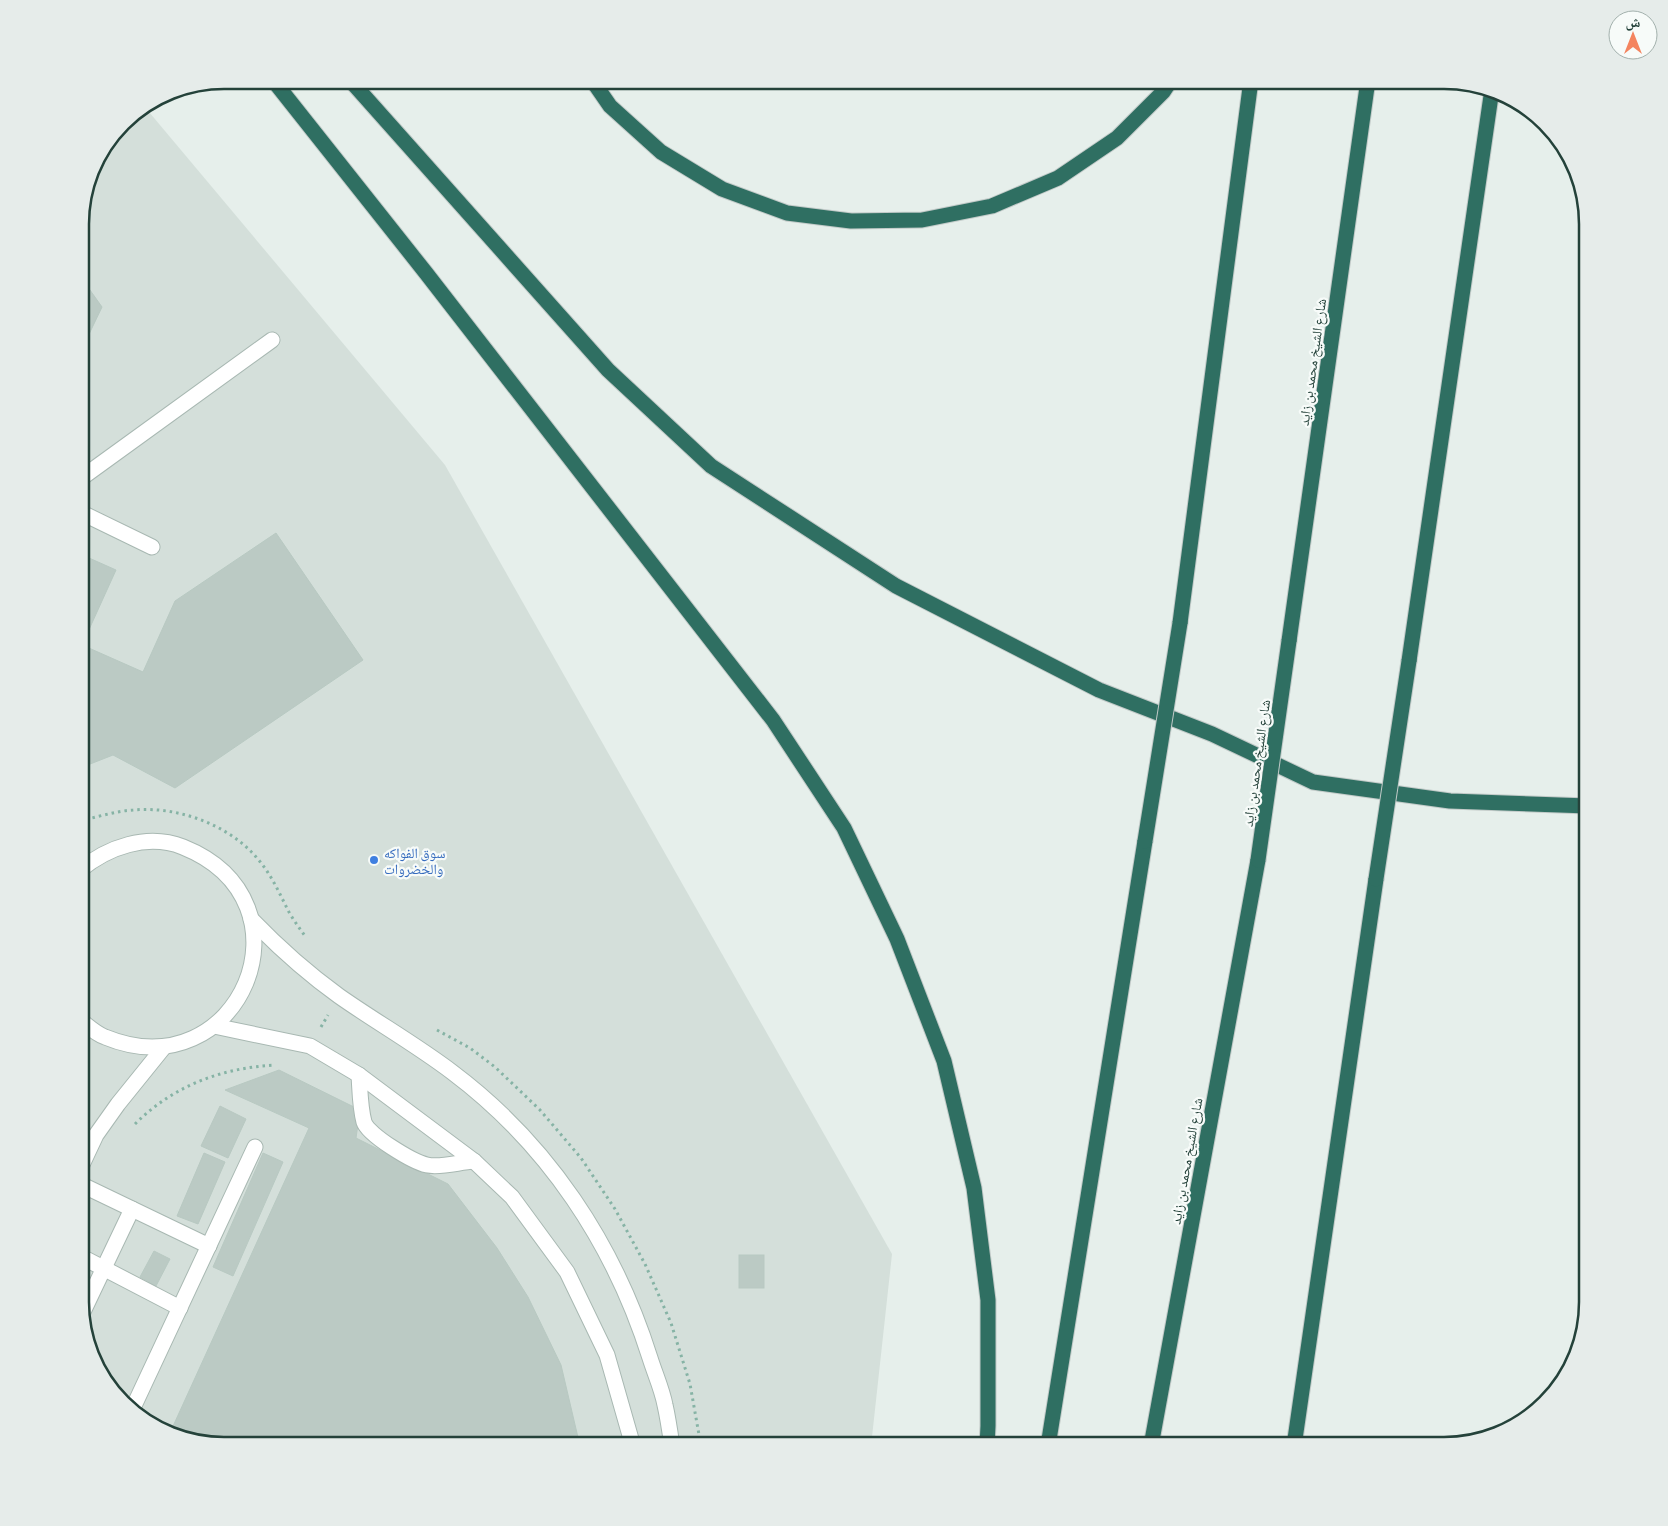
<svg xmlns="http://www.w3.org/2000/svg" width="1668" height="1526" font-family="Manrope,'Noto Naskh Arabic',sans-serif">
<rect width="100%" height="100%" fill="#e6efeb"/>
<path fill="#d4dfda" d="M144,106L445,465L892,1254L871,1446H224L168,1435L122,1404L91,1358L80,1311V214L95,160L129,116Z"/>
<g fill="#bbcac4" stroke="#b8c9c2">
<path d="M80,276L102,307L80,353Z"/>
<path d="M276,533L363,660L175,788L113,755L80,768V554L116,570L82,645L143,672L175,601Z"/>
<path d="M279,1070L360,1110L356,1138L448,1184L497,1248L528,1297L561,1365L580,1446H224L169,1435L309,1128L225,1090Z"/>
<path d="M220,1106L246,1119L228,1158L201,1146Z"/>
<path d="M204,1153L225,1162L198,1224L177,1216Z"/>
<path d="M263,1153L283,1162L233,1276L213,1267Z"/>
<path d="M154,1251L170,1259L156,1286L140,1277Z"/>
<rect x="739" y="1255" width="25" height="33"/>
</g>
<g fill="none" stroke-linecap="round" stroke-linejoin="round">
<defs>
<g id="lane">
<path d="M80,479L272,340"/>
<path d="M80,512L152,547"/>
<path d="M359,1075C360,1090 360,1107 364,1122C368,1135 413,1162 427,1165C441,1168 459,1162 474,1161"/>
<path d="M80,1184L209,1246"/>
<path d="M80,1256L180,1308"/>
<path d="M81,1316L132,1209"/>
<path d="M132,1410L255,1147"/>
</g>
<g id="street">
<path d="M251,919C278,947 307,973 339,996C376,1022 415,1044 452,1072C548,1144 614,1244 650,1358C655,1374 662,1389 665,1405C668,1418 670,1432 672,1446"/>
<path d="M80,1020C88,1026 96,1034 105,1037C239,1092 320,902 183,847C147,833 108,847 80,870"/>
<path d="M214,1026L310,1046L359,1075L474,1161L512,1197L567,1272L607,1355L633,1446"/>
<path d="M80,1169L96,1135L118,1104L164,1047"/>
</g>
<g id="highway">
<path d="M273,80L426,273L773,720L844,828L897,939L944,1061L974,1188L988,1300V1426L987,1446"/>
<path d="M350,80L608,370L711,466L896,586L1099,690L1212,734L1313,782L1450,801L1588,806"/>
<path d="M592,80L610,106L661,152L722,189L787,213L851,221L922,220L992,206L1058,178L1117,138L1163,92L1171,80"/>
<path d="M1180,623L1251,80"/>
<path d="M1289,641L1368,80"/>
<path d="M1409,661L1492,89"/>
<path d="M1048,1446L1145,841"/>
<path d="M1151,1446L1258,860"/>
<path d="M1294,1446L1376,879"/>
</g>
</defs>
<use href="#lane" stroke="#a8b8b2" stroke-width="17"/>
<use href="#street" stroke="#a8b8b2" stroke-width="17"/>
<use href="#highway" stroke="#c2cac8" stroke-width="17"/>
<g stroke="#86b3a5" stroke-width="3" stroke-dasharray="2.5 4" stroke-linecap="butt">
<path d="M80,821C97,817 116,811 133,810C177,806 228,824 257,858C272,875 280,895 290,914C295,922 300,929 305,936"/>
<path d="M321,1027L328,1015"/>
<path d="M437,1030L470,1048L495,1067L540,1110L581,1158L615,1209L645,1264L671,1323L690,1384L701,1446"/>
<path d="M135,1124C173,1086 221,1068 275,1065"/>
<path d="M80,1225L86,1212"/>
</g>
<use href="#lane" stroke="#fff" stroke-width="15"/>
<use href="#street" stroke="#fff" stroke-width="15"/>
<use href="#highway" stroke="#2f6f62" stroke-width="15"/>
<defs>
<g id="highway-bridge">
<path d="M1145,841L1180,623"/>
<path d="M1258,860L1289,641"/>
<path d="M1376,879L1409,661"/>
</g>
</defs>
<use href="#highway-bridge" stroke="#c2cac8" stroke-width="17" stroke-linecap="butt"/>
<use href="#highway-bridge" stroke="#2f6f62" stroke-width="15"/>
</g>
<circle fill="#3f7fe0" stroke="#f7fbf9" stroke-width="2" cx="374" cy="860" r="5"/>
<g text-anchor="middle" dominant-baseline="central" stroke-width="4.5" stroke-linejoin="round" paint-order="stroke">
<g font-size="14" fill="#24423a" stroke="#f7fbf9">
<text transform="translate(1312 362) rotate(-82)">شارع الشيخ محمد بن زايد</text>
<text transform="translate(1256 763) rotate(-82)">شارع الشيخ محمد بن زايد</text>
<text transform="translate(1186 1161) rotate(-80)">شارع الشيخ محمد بن زايد</text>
</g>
<g font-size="14" fill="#366cbe" stroke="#f7fbf9" text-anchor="start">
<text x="384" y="852">سوق الفواكه<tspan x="384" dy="16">والخضروات</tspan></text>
</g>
</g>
<path d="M0 0H1668V1526H0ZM224 89H1444A135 135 0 0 1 1579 224V1302A135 135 0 0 1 1444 1437H224A135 135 0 0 1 89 1302V224A135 135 0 0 1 224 89Z" fill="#e6ecea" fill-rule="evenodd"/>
<path fill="none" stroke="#24423a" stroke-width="2.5" d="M224 89H1444A135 135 0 0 1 1579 224V1302A135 135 0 0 1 1444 1437H224A135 135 0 0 1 89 1302V224A135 135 0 0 1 224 89Z"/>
<g transform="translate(1633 35)"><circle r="24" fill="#f7fbf9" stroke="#a3b1ad"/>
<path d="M0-4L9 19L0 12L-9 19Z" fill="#f4845f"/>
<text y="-8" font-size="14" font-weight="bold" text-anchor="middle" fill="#24423a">ش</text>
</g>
</svg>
